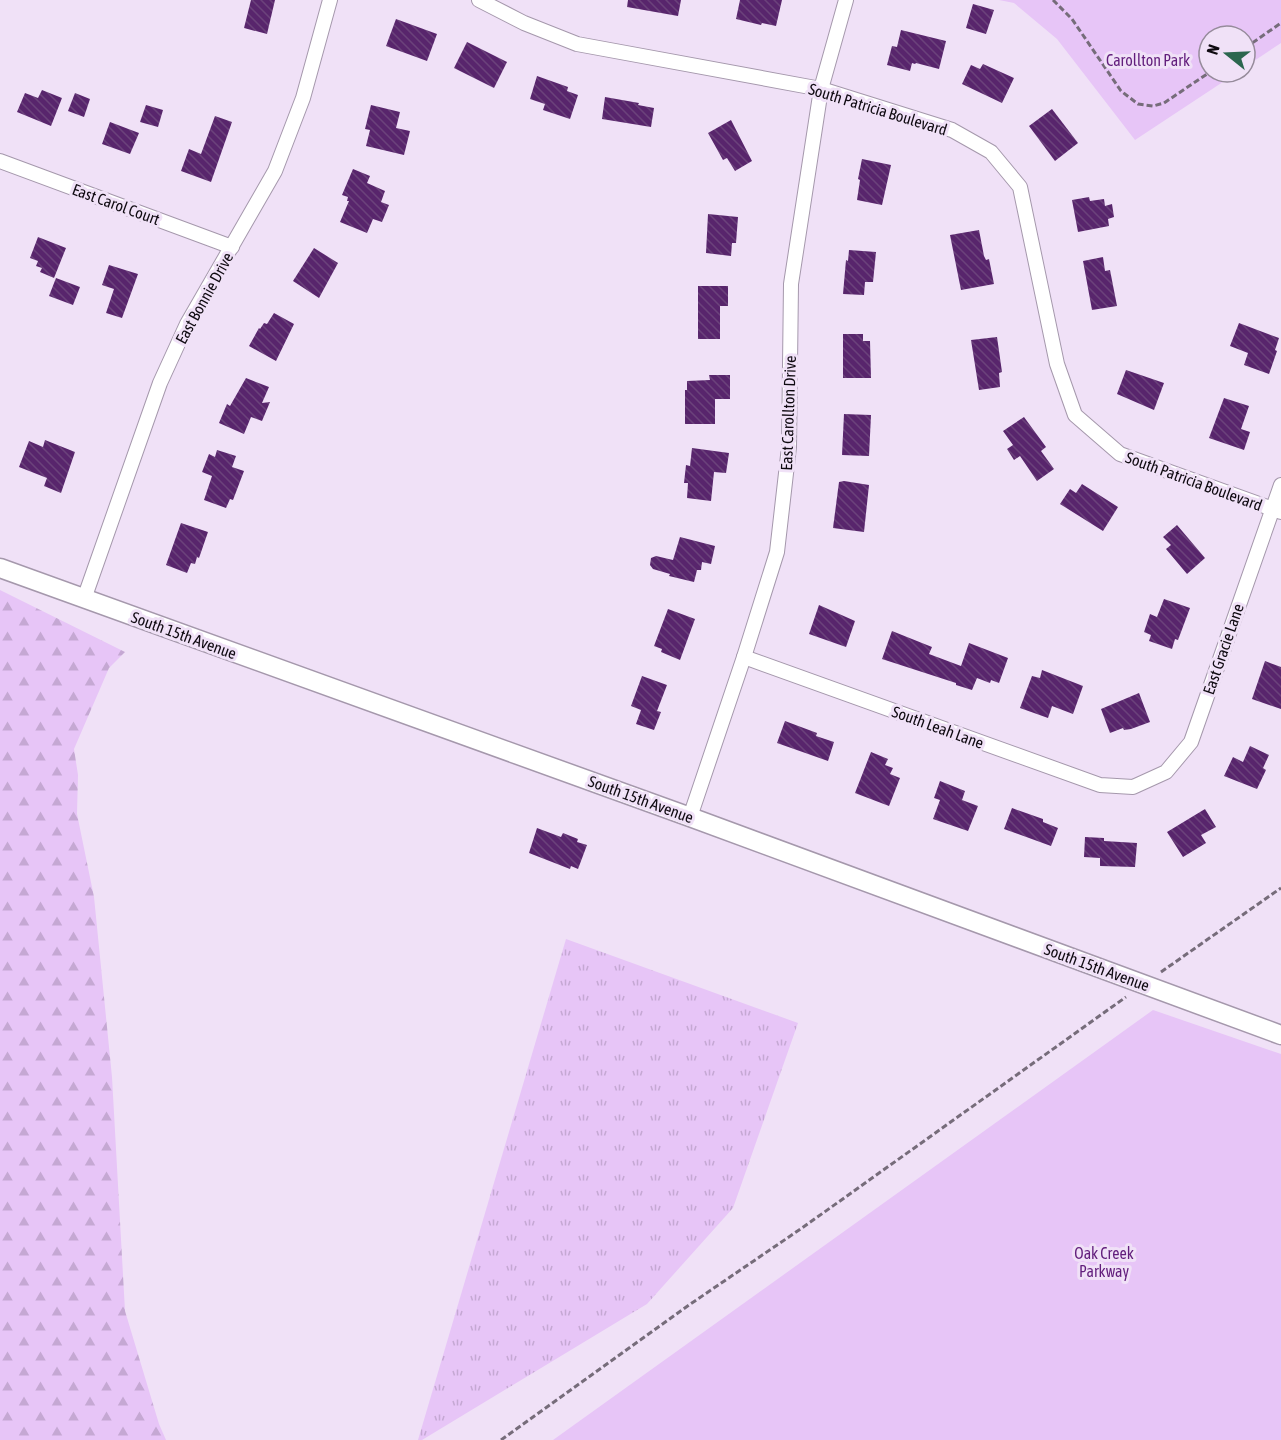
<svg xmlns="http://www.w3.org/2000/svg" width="1281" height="1440" font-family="'Asap Condensed',sans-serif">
<defs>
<pattern id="grass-tufts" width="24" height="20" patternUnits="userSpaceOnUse" patternTransform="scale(1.5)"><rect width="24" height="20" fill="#e7c5f7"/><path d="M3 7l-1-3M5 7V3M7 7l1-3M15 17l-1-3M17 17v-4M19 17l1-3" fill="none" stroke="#c5a8d3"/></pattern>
<pattern id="forest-firs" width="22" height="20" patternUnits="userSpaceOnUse" patternTransform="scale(1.5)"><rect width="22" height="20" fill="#e7c5f7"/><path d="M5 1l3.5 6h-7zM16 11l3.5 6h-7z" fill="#c5a8d3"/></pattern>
<pattern id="building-back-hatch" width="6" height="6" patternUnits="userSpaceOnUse" patternTransform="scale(1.5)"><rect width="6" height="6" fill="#58256c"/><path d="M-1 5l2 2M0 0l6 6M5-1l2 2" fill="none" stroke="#6b427b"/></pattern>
</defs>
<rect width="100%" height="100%" fill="#f0e1f7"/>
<path fill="url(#grass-tufts)" d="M566,939L798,1023L733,1208L647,1304L422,1440H418Z"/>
<path fill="url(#forest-firs)" d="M0,590L125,652L109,668L74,749L78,775L77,814L94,897L112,1077L125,1311L159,1424L166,1440H0Z"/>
<g fill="#e7c5f7">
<path d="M999,0H1281V43L1245,67V36H1209V72H1238L1135,140L1057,39L1014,3Z"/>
<path d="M1153,1010L1281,1054V1440H553Z"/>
</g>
<g fill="url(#building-back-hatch)">
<path d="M251,0H275L267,34L244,28Z"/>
<path d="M628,0H681L678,16L627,7Z"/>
<path d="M740,0H782L776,26L762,23L761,25L736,19Z"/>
<path d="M973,4L994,10L986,34L966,28Z"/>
<path d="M396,19L437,34L427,61L386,46Z"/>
<path d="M901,30L946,41L939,69L916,63L915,64L912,63L910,71L887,65L892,46L897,47Z"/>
<path d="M467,42L507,62L494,88L454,68Z"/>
<path d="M983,64L1014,78L1002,103L962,84L971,65L980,69Z"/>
<path d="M537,76L568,87L567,91L578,95L570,119L543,110L545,104L530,99Z"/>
<path d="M42,90L62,98L51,126L17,112L25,93L38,98Z"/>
<path d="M75,93L90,99L84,117L68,111Z"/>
<path d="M605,97L639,103L638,105L654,108L651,127L602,119Z"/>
<path d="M146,105L163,110L158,127L140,122Z"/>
<path d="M371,105L400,112L396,128L410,131L404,155L366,146L370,130L365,129Z"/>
<path d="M1052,109L1078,143L1055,161L1029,126Z"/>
<path d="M215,116L232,122L211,182L181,171L189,149L201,154Z"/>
<path d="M731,120L752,161L735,171L727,158L723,160L708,133Z"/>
<path d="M110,122L139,133L130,154L102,144Z"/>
<path d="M862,159L891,165L882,205L857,200L860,180L858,179Z"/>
<path d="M353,169L370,176L367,183L385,191L381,202L389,205L382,222L373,219L367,233L340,222L349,201H347L348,197L342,195Z"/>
<path d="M1089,197L1090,201L1104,199L1105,206L1112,204L1114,217L1108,219L1109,226L1078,232L1072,200Z"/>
<path d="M708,214L738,217L736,243H732L731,256L706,253Z"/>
<path d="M979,230L984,256L986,260L989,259L994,284L961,290L950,235Z"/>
<path d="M38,237L66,248L54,278L40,272L42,268L36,266L38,261L30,258Z"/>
<path d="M314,248L338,263L319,298L293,281Z"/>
<path d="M849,250L876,252L873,282H865L864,295L843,294L846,260L848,261Z"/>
<path d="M1103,257L1105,271L1110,270L1117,306L1092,310L1083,261Z"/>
<path d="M109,265L138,274L122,318L106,313L114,289L102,285Z"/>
<path d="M56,278L80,287L73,305L49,296Z"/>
<path d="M698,286H728V306H720V339H698Z"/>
<path d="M274,313L294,324L276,361L249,346L259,328L260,329L264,323L267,324Z"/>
<path d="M1239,323L1279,338L1275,350L1277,351L1269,374L1244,365L1248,353L1230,346Z"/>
<path d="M843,334H863V341H870L871,378H843Z"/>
<path d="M997,337L1002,372L999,373L1000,387L979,390L971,340Z"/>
<path d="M1126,370L1164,383L1154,410L1117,394Z"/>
<path d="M709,375H730V399H715V424H685V390H687V381L710,380Z"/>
<path d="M246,378L269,387L262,403L270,402L262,421L251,417L244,434L219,423L227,404L230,406Z"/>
<path d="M1224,398L1249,406L1241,429L1250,432L1244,450L1209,438Z"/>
<path d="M844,414L871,415L869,456L842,455Z"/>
<path d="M1024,417L1046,447L1041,451L1054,469L1037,481L1020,456L1014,460L1007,449L1013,445L1003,431Z"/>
<path d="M45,440L75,452L61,493L44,486L47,478L19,467L29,441L43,447Z"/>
<path d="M692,448L729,453L726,473L714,472L711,501L687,498L688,483H684L686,465L690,466Z"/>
<path d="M217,450L236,456L232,467L244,471L233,500L230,499L226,508L204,500L212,476L202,472L209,454L215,457Z"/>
<path d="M844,481L869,485L864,532L833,528L839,482Z"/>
<path d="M1082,484L1118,507L1103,531L1060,504L1070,489L1076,493Z"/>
<path d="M181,523L208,532L199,558L197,557L195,564L191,563L187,573L166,565Z"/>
<path d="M1177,525L1205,558L1187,574L1166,549L1171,545L1163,537Z"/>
<path d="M680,537L715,546L711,564L702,562L701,570H697L694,582L669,576L670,574L653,569L650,565L651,558L656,556L673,560Z"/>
<path d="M1164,599L1190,608L1178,640L1175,639L1172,649L1149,641L1151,635L1144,632L1150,614L1157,617Z"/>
<path d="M819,605L855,621L846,647L809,634Z"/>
<path d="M668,609L695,619L680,660L661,652L662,649L654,646Z"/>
<path d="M892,631L932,647L929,654L961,666L969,643L1008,658L999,683L991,680L990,683L977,678L972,690L956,685V683L882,659Z"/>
<path d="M1265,661L1281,667V709L1252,699Z"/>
<path d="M1042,670L1083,686L1073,714L1052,706L1048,718L1020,708L1032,676L1040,678Z"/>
<path d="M642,676L667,685L657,711L661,712L654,730L636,724L641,710L631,706Z"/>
<path d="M1139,693L1150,722L1131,729L1124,730L1123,728L1110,733L1101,709Z"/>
<path d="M785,721L817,733L816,736L834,742L828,761L777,743Z"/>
<path d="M1250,746L1269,755L1263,768L1266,770L1257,789L1224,776L1233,757L1243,762Z"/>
<path d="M871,752L888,759L885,765L893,768L890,774L900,778L889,806L855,793Z"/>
<path d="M940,781L965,791L962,800L978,806L968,831L933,819L940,800L934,798Z"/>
<path d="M1012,808L1043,819V822L1058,828L1051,846L1004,829Z"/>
<path d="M1205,809L1216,827L1201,835L1206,843L1183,857L1167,832Z"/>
<path d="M537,828L561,837L563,833L578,839L577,842L587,845L578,869L571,866L570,869L529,853Z"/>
<path d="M1085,837L1104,838V841L1137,843L1135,867L1100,866V858L1084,857Z"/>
</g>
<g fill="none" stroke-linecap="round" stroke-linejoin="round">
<defs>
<g id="minor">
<path d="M479,0L524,23L577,44L821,89L952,130L991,152L1020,187L1057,364L1075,415L1120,454L1281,512"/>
<path d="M0,161L232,247"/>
<path d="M84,599L160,383L187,324L275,171L303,98L330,0"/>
<path d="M744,657L1100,785L1133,787L1166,772L1191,742L1281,485"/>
<path d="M690,817L744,657L777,552L789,447L791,284L821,89L846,0"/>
</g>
<path id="tertiary" d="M0,568L690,817L1281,1035"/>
</defs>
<use href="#minor" stroke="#a598ac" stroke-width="16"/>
<use href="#tertiary" stroke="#a598ac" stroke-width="21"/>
<g stroke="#766c7a" stroke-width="3" stroke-dasharray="6 3" stroke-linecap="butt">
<path d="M1053,0L1072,19L1121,91L1138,104L1153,106L1164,103L1210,72"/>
<path d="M1245,48L1281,23"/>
<path d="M1161,972L1281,888"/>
<path d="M501,1440L689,1305L802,1228L1126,997"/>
</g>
<use href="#minor" stroke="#fff" stroke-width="14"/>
<use href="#tertiary" stroke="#fff" stroke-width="18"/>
</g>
<g text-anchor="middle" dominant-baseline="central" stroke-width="6" stroke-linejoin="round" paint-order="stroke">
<g font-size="16" fill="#621e7c" stroke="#f0e1f7">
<text x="1148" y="60">Carollton Park</text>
<text x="1104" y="1253">Oak Creek<tspan x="1104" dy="18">Parkway</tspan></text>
</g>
<g font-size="16" fill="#0f0a11" stroke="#f0e1f7">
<text transform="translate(878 109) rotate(17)">South Patricia Boulevard</text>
<text transform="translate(116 204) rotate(20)">East Carol Court</text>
<text transform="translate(204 298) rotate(-61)">East Bonnie Drive</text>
<text transform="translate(788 413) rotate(-88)">East Carollton Drive</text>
<text transform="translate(1194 481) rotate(20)">South Patricia Boulevard</text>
<text transform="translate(184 635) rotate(20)">South 15th Avenue</text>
<text transform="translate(1223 649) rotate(-71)">East Gracie Lane</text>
<text transform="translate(938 727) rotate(20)">South Leah Lane</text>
<text transform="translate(641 799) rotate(20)">South 15th Avenue</text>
<text transform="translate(1097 967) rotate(20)">South 15th Avenue</text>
</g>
</g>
<g transform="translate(1227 54) rotate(288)"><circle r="28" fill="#f0e1f7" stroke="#968b9b" stroke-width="1.5"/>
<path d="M0-4.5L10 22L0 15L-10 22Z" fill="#2c664f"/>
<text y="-9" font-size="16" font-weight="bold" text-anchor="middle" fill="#0f0a11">N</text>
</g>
</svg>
